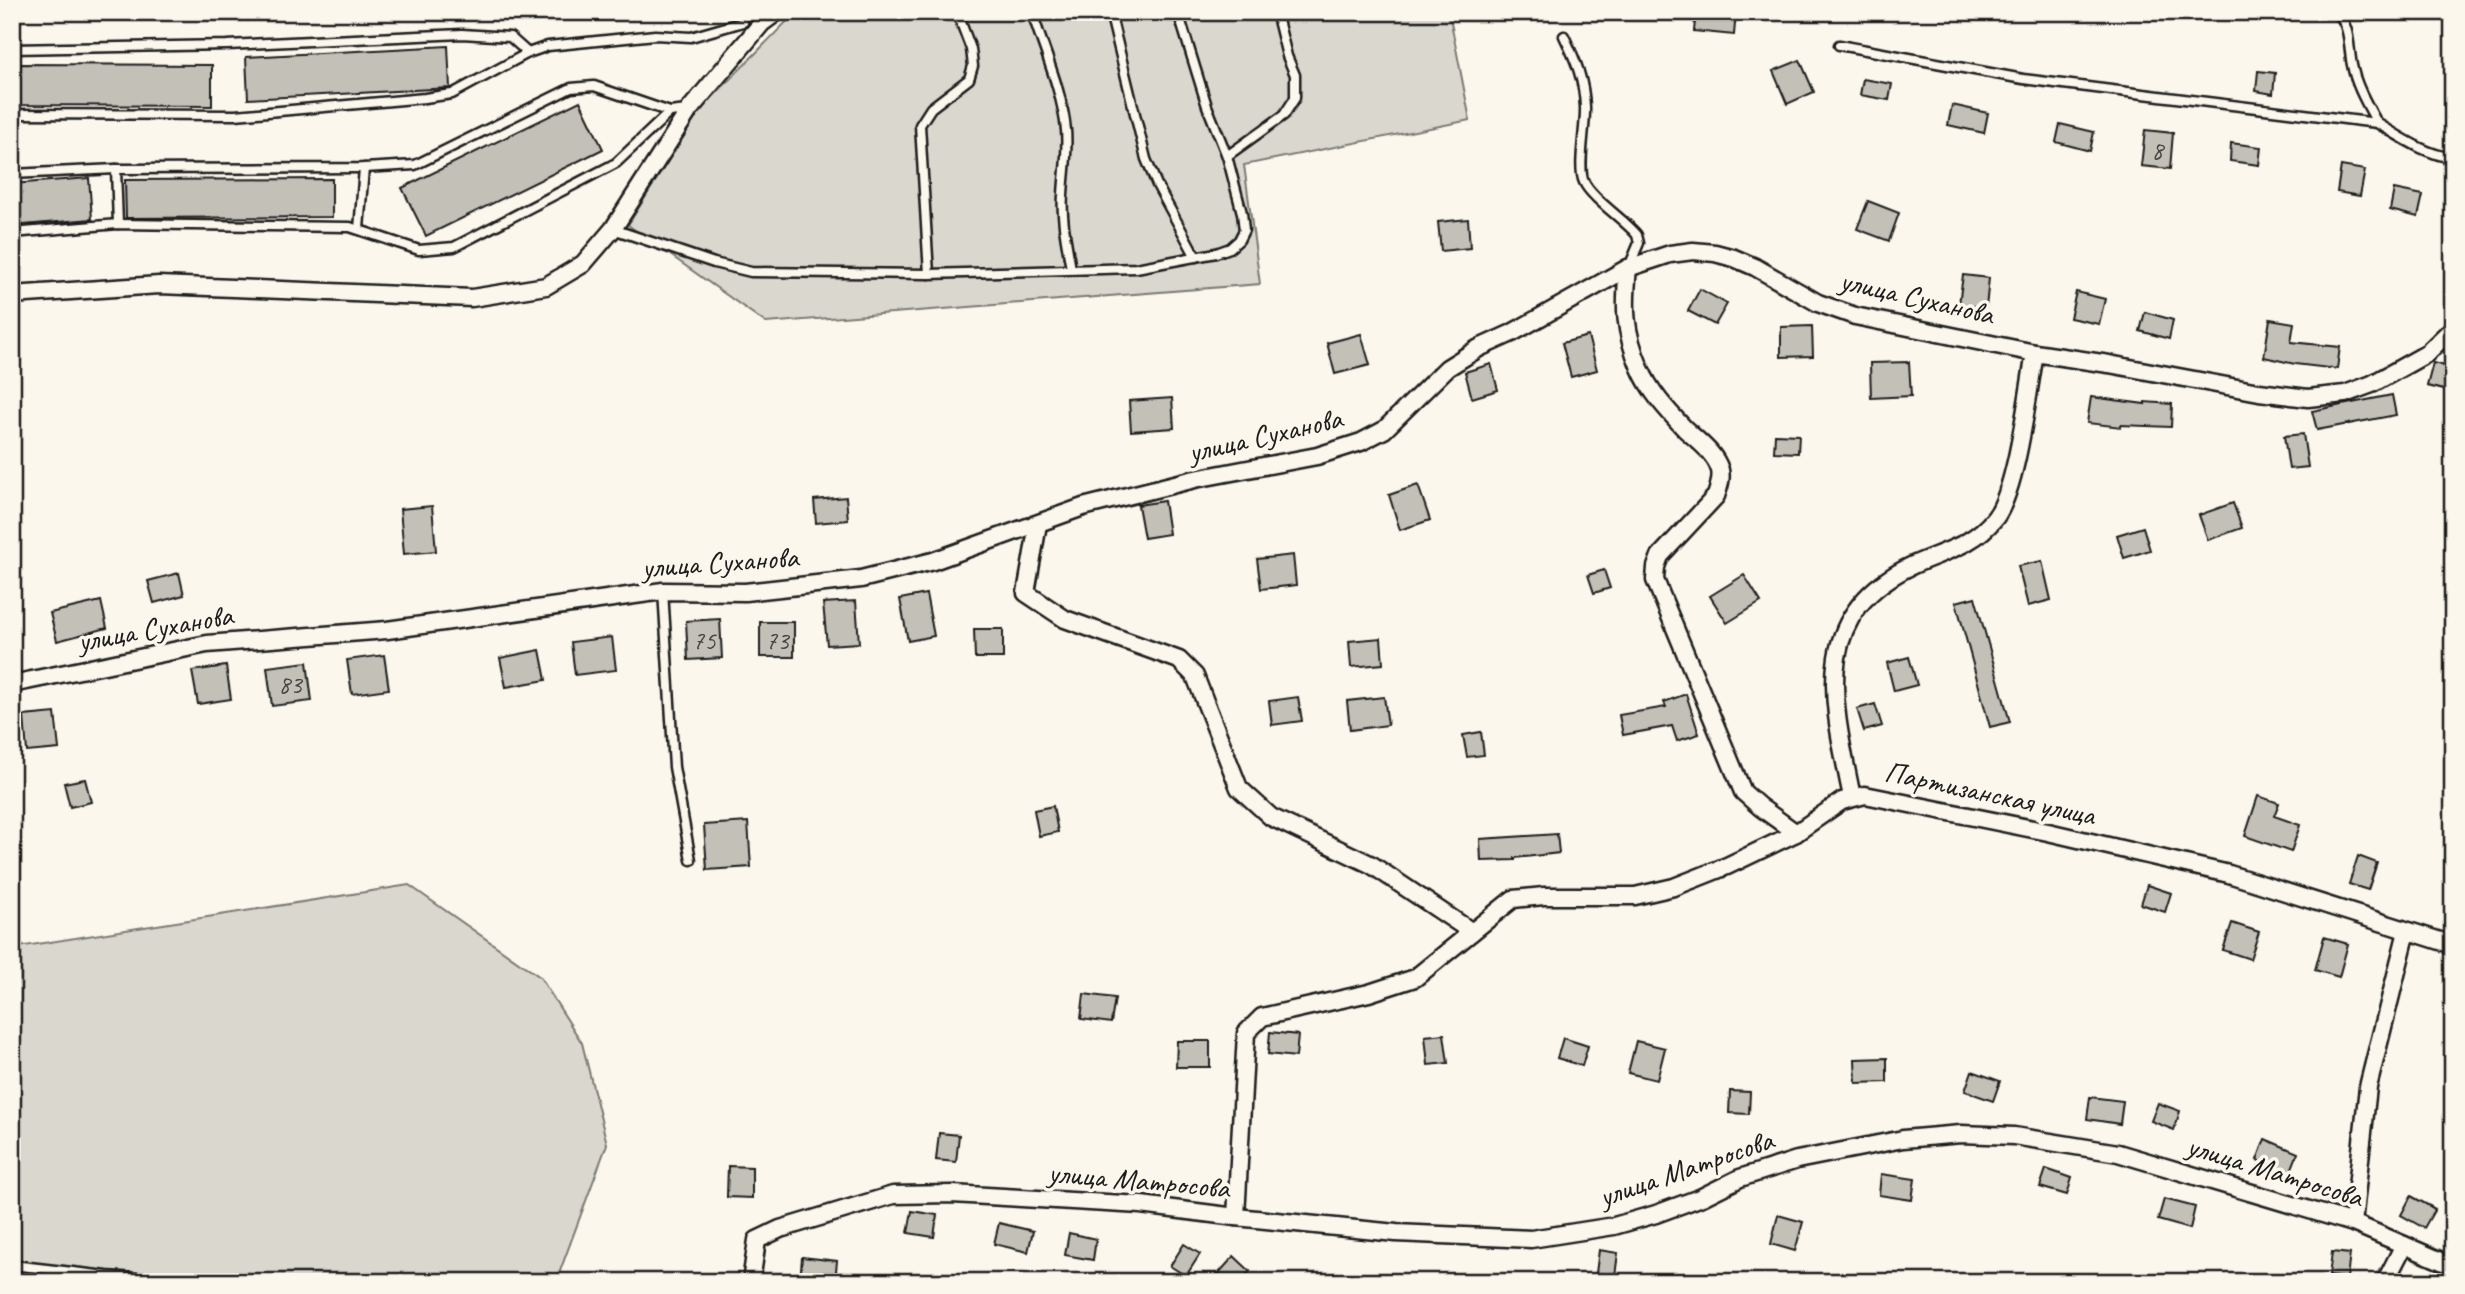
<svg xmlns="http://www.w3.org/2000/svg" width="2465" height="1294" font-family="Caveat,sans-serif">
<rect width="100%" height="100%" fill="#fbf7ec"/>
<filter id="ink" filterUnits="userSpaceOnUse"><feTurbulence type="fractalNoise" baseFrequency=".0143" numOctaves="2"/><feDisplacementMap in="SourceGraphic" scale="14" xChannelSelector="R" yChannelSelector="G"/><feConvolveMatrix kernelMatrix="1 2 1 2 8 2 1 2 1" color-interpolation-filters="sRGB"/></filter>
<g filter="url(#ink)">
<g fill="#dad7ce" stroke="#7b7a75" stroke-width="2">
<path d="M796,12H1449L1470,120L1244,165L1260,284L766,323L628,225L700,110Z"/>
<path d="M409,885L540,977L582,1043L607,1144L556,1282H12V948Z"/>
</g>
<g fill="#c3c0b8" stroke="#1c1c1c" stroke-width="2">
<path d="M1696,12H1736L1734,35L1694,31Z"/>
<path d="M448,46L450,88L248,99L246,57Z"/>
<path d="M1800,60L1814,92L1787,104L1773,71Z"/>
<path d="M20,64L212,65V106L20,105Z"/>
<path d="M2258,71L2275,73L2273,94L2256,91Z"/>
<path d="M1863,79L1892,84L1889,100L1860,95Z"/>
<path d="M580,101L603,149L426,236L402,188Z"/>
<path d="M1952,105L1988,113L1984,133L1948,125Z"/>
<path d="M2060,124L2094,132L2090,151L2056,142Z"/>
<path d="M2145,130L2173,133L2170,169L2141,166Z"/>
<path d="M2231,143L2261,147L2259,165L2230,161Z"/>
<path d="M2341,166L2365,170L2360,196L2337,192Z"/>
<path d="M89,178L92,219L12,226V184Z"/>
<path d="M332,179V217L126,218L125,180Z"/>
<path d="M2394,189L2423,195L2418,217L2390,210Z"/>
<path d="M1868,201L1899,213L1889,241L1857,229Z"/>
<path d="M1468,219L1470,248L1441,251L1438,222Z"/>
<path d="M1963,275L1989,278L1986,308L1959,304Z"/>
<path d="M1700,289L1727,304L1715,325L1688,311Z"/>
<path d="M2076,292L2105,299L2099,324L2070,318Z"/>
<path d="M2145,312L2173,320L2169,339L2140,331Z"/>
<path d="M2270,319L2294,323L2291,342L2340,347L2337,369L2295,364L2264,357Z"/>
<path d="M1812,326L1813,356L1781,357V327Z"/>
<path d="M1361,334L1370,365L1335,374L1327,343Z"/>
<path d="M1588,336L1597,370L1571,377L1562,343Z"/>
<path d="M1909,362L1911,396L1871,398L1870,363Z"/>
<path d="M2433,363L2453,368L2448,391L2427,386Z"/>
<path d="M1491,364L1498,390L1472,398L1465,372Z"/>
<path d="M2392,395L2396,415L2317,430L2312,411Z"/>
<path d="M2091,397L2145,404V402L2172,404L2171,427L2121,425V427L2087,423Z"/>
<path d="M1172,398L1174,428L1131,431L1129,401Z"/>
<path d="M1775,434L1799,435L1798,453L1774,452Z"/>
<path d="M2303,434L2308,467L2289,469L2284,436Z"/>
<path d="M1418,485L1430,520L1400,530L1389,495Z"/>
<path d="M846,497L848,520L816,523L814,500Z"/>
<path d="M1164,501L1169,534L1144,538L1138,505Z"/>
<path d="M2233,503L2242,528L2208,540L2199,515Z"/>
<path d="M432,506L436,551L404,554L400,509Z"/>
<path d="M2143,527L2150,550L2124,558L2117,535Z"/>
<path d="M1293,555L1296,585L1261,589L1257,559Z"/>
<path d="M2042,561L2051,600L2028,606L2018,566Z"/>
<path d="M1604,570L1610,588L1594,593L1588,575Z"/>
<path d="M179,573L184,595L154,603L148,581Z"/>
<path d="M1744,575L1761,602L1727,623L1710,596Z"/>
<path d="M926,594L934,636L908,641L900,599Z"/>
<path d="M1975,597L2010,722L1990,727L1956,602Z"/>
<path d="M101,601L107,628L57,641L50,613Z"/>
<path d="M856,601L859,643L827,645L823,603Z"/>
<path d="M720,619L722,658L688,660L686,621Z"/>
<rect x="760" y="622" width="34" height="35"/>
<path d="M974,629H1003V658H975Z"/>
<path d="M612,637L616,670L575,675L571,642Z"/>
<path d="M1381,638L1383,664L1351,667L1349,641Z"/>
<path d="M540,650L546,680L506,687L500,658Z"/>
<path d="M384,655L389,689L352,694L347,660Z"/>
<path d="M1909,657L1917,685L1894,691L1887,663Z"/>
<path d="M307,662L312,701L272,706L267,667Z"/>
<path d="M226,666L231,699L198,704L192,671Z"/>
<path d="M1686,694L1699,734L1677,741L1672,726L1623,735L1619,715L1666,707L1664,702Z"/>
<path d="M1298,697L1302,721L1272,725L1269,701Z"/>
<path d="M1384,697L1388,725L1350,730L1347,701Z"/>
<path d="M1875,704L1882,726L1864,731L1857,709Z"/>
<path d="M55,713L59,749L27,752L24,716Z"/>
<path d="M1481,732L1484,755L1467,757L1463,735Z"/>
<path d="M85,779L91,802L70,807L64,783Z"/>
<path d="M2258,796L2279,803L2274,816L2300,825L2291,852L2245,836Z"/>
<path d="M1053,806L1058,832L1039,836L1034,810Z"/>
<path d="M748,822L751,867L707,870L704,825Z"/>
<path d="M1557,834L1559,853L1515,858V860L1481,861L1480,839Z"/>
<path d="M2358,856L2377,863L2368,890L2349,884Z"/>
<path d="M2147,885L2171,893L2165,912L2141,904Z"/>
<path d="M2232,923L2259,932L2250,959L2223,950Z"/>
<path d="M2324,937L2348,944L2339,977L2315,970Z"/>
<path d="M1084,994L1115,998L1111,1023L1081,1019Z"/>
<path d="M1270,1032L1298,1035L1296,1057L1268,1054Z"/>
<path d="M1444,1034L1448,1063L1428,1065L1425,1036Z"/>
<path d="M1563,1038L1588,1046L1582,1066L1557,1058Z"/>
<path d="M1177,1041H1210V1067H1176Z"/>
<path d="M1636,1041L1665,1048L1657,1080L1628,1073Z"/>
<path d="M1887,1058V1082L1856,1083L1855,1059Z"/>
<path d="M1972,1071L2000,1081L1993,1101L1965,1091Z"/>
<path d="M1730,1091L1750,1092L1749,1114L1729,1113Z"/>
<path d="M2090,1097L2123,1101L2120,1124L2087,1119Z"/>
<path d="M2158,1103L2180,1111L2174,1130L2151,1121Z"/>
<path d="M939,1133L959,1135L956,1162L936,1160Z"/>
<path d="M2265,1139L2298,1153L2290,1173L2257,1160Z"/>
<path d="M728,1166L752,1167V1198L727,1197Z"/>
<path d="M2046,1169L2072,1178L2067,1195L2040,1187Z"/>
<path d="M1881,1174L1915,1179L1912,1200L1879,1195Z"/>
<path d="M2411,1196L2435,1209L2424,1228L2401,1215Z"/>
<path d="M2164,1199L2195,1207L2190,1229L2158,1220Z"/>
<path d="M912,1211L937,1215L934,1237L908,1233Z"/>
<path d="M1778,1215L1803,1222L1795,1251L1771,1244Z"/>
<path d="M999,1223L1033,1231L1028,1252L994,1244Z"/>
<path d="M1069,1233L1096,1239L1093,1260L1065,1255Z"/>
<path d="M1184,1244L1200,1254L1186,1276L1170,1266Z"/>
<path d="M1599,1250L1618,1253L1615,1276L1596,1273Z"/>
<path d="M2332,1252L2350,1254L2347,1278L2329,1276Z"/>
<path d="M1234,1256L1250,1271L1240,1282H1211Z"/>
<path d="M802,1257L837,1261L835,1282H800Z"/>
</g>
<g fill="none" stroke-linecap="round" stroke-linejoin="round">
<defs>
<g id="service">
<path d="M1032,12C1044,51 1062,90 1066,130C1068,153 1064,173 1063,195C1061,219 1067,245 1071,269"/>
<path d="M1110,12L1146,159L1157,185L1196,257"/>
<path d="M2337,12C2351,28 2348,46 2352,65C2356,86 2367,104 2377,123"/>
<path d="M1564,36C1576,61 1584,80 1585,107C1586,126 1577,168 1584,182C1592,199 1624,219 1637,235L1639,243L1629,267"/>
<path d="M1839,45L2023,79L2377,123C2401,137 2424,154 2453,158"/>
<path d="M12,49L227,45L462,34L510,37L528,53"/>
<path d="M12,114L235,115L425,98L452,94L528,53L548,46L655,35L691,37L743,22"/>
<path d="M1227,156L1284,115L1295,98V75L1287,56L1276,12"/>
<path d="M116,169L118,224"/>
<path d="M12,174L116,169L364,168L415,165L571,88L594,86L670,112"/>
<path d="M359,229L364,168"/>
<path d="M613,229L714,263L751,272L929,274L1136,268L1216,253L1230,248L1239,240L1244,230L1242,213L1227,156L1207,106L1178,12"/>
<path d="M12,233L118,224L350,227L419,250L454,247L616,163L670,112L687,110"/>
<path d="M929,274L920,125L931,108L969,79L973,66L971,49L957,12"/>
<path d="M663,591L674,767L691,860"/>
<path d="M12,1265L107,1276L192,1282"/>
</g>
<g id="minor">
<path d="M1628,268C1624,308 1624,330 1640,368C1650,392 1668,411 1685,429C1697,440 1715,453 1720,470C1722,479 1719,487 1716,496L1660,556L1656,567L1655,580L1743,792L1760,807L1796,833"/>
<path d="M12,295L159,285L472,298L546,286L583,264L613,229L690,109L762,23L777,12"/>
<path d="M1038,524L1026,593L1065,619L1179,660L1195,676L1239,788L1271,817L1372,865L1472,932"/>
<path d="M12,684L207,644L387,630L663,591L745,592L861,579L933,561L1083,507L1195,479L1317,456L1361,442L1384,430L1447,368L1479,348L1512,333L1628,268L1670,254L1693,251L1715,253L1734,258L1755,267L1818,303L1855,316L2035,353L2109,364L2259,392L2308,398L2345,394L2372,384L2426,354L2453,328"/>
<path d="M1852,797C1833,703 1808,615 1913,565C1944,551 1973,546 1995,518C2017,490 2028,391 2035,353"/>
<path d="M1236,1217L1246,1033L1262,1017L1369,993L1415,978L1513,899L1544,896H1635L1674,887L1727,866L1796,833L1842,801L1865,795L2048,832L2229,874L2453,945"/>
<path d="M2353,1223L2368,1087L2407,931"/>
<path d="M751,1282L757,1240L780,1229L893,1195L952,1194L1141,1205L1236,1217L1396,1233L1531,1239L1614,1226L1656,1214L1702,1197L1740,1178L1797,1160L1903,1139L1961,1134L2014,1136L2118,1153L2353,1223L2453,1266"/>
<path d="M2385,1282L2404,1245"/>
</g>
</defs>
<use href="#service" stroke="#1c1c1c" stroke-width="13"/>
<use href="#minor" stroke="#1c1c1c" stroke-width="21"/>
<use href="#service" stroke="#fbf7ec" stroke-width="8"/>
<use href="#minor" stroke="#fbf7ec" stroke-width="16"/>
</g>
</g>
<g text-anchor="middle" dominant-baseline="central" stroke-width="7" stroke-linejoin="round" paint-order="stroke">
<g font-size="26" fill="#464543">
<text x="2157" y="150">8</text>
<text x="704" y="640">75</text>
<text x="777" y="640">73</text>
<text x="290" y="684">83</text>
</g>
<g font-size="30" fill="#1c1c1c" stroke="#fbf7ec">
<text transform="translate(1917 297) rotate(13)">улица Суханова</text>
<text transform="translate(1265 435) rotate(-13)">улица Суханова</text>
<text transform="translate(720 562) rotate(-4)">улица Суханова</text>
<text transform="translate(155 628) rotate(-10)">улица Суханова</text>
<text transform="translate(1990 793) rotate(12)">Партизанская улица</text>
<text transform="translate(1686 1168) rotate(-19)">улица Матросова</text>
<text transform="translate(2275 1171) rotate(17)">улица Матросова</text>
<text transform="translate(1139 1180) rotate(5)">улица Матросова</text>
</g>
</g>
<rect width="2465" height="1294" fill="none" stroke="#fbf7ec" stroke-width="42"/>
<rect x="21" y="21" width="2423" height="1252" fill="none" stroke="#1c1c1c" stroke-width="2.5" filter="url(#ink)"/>
</svg>
